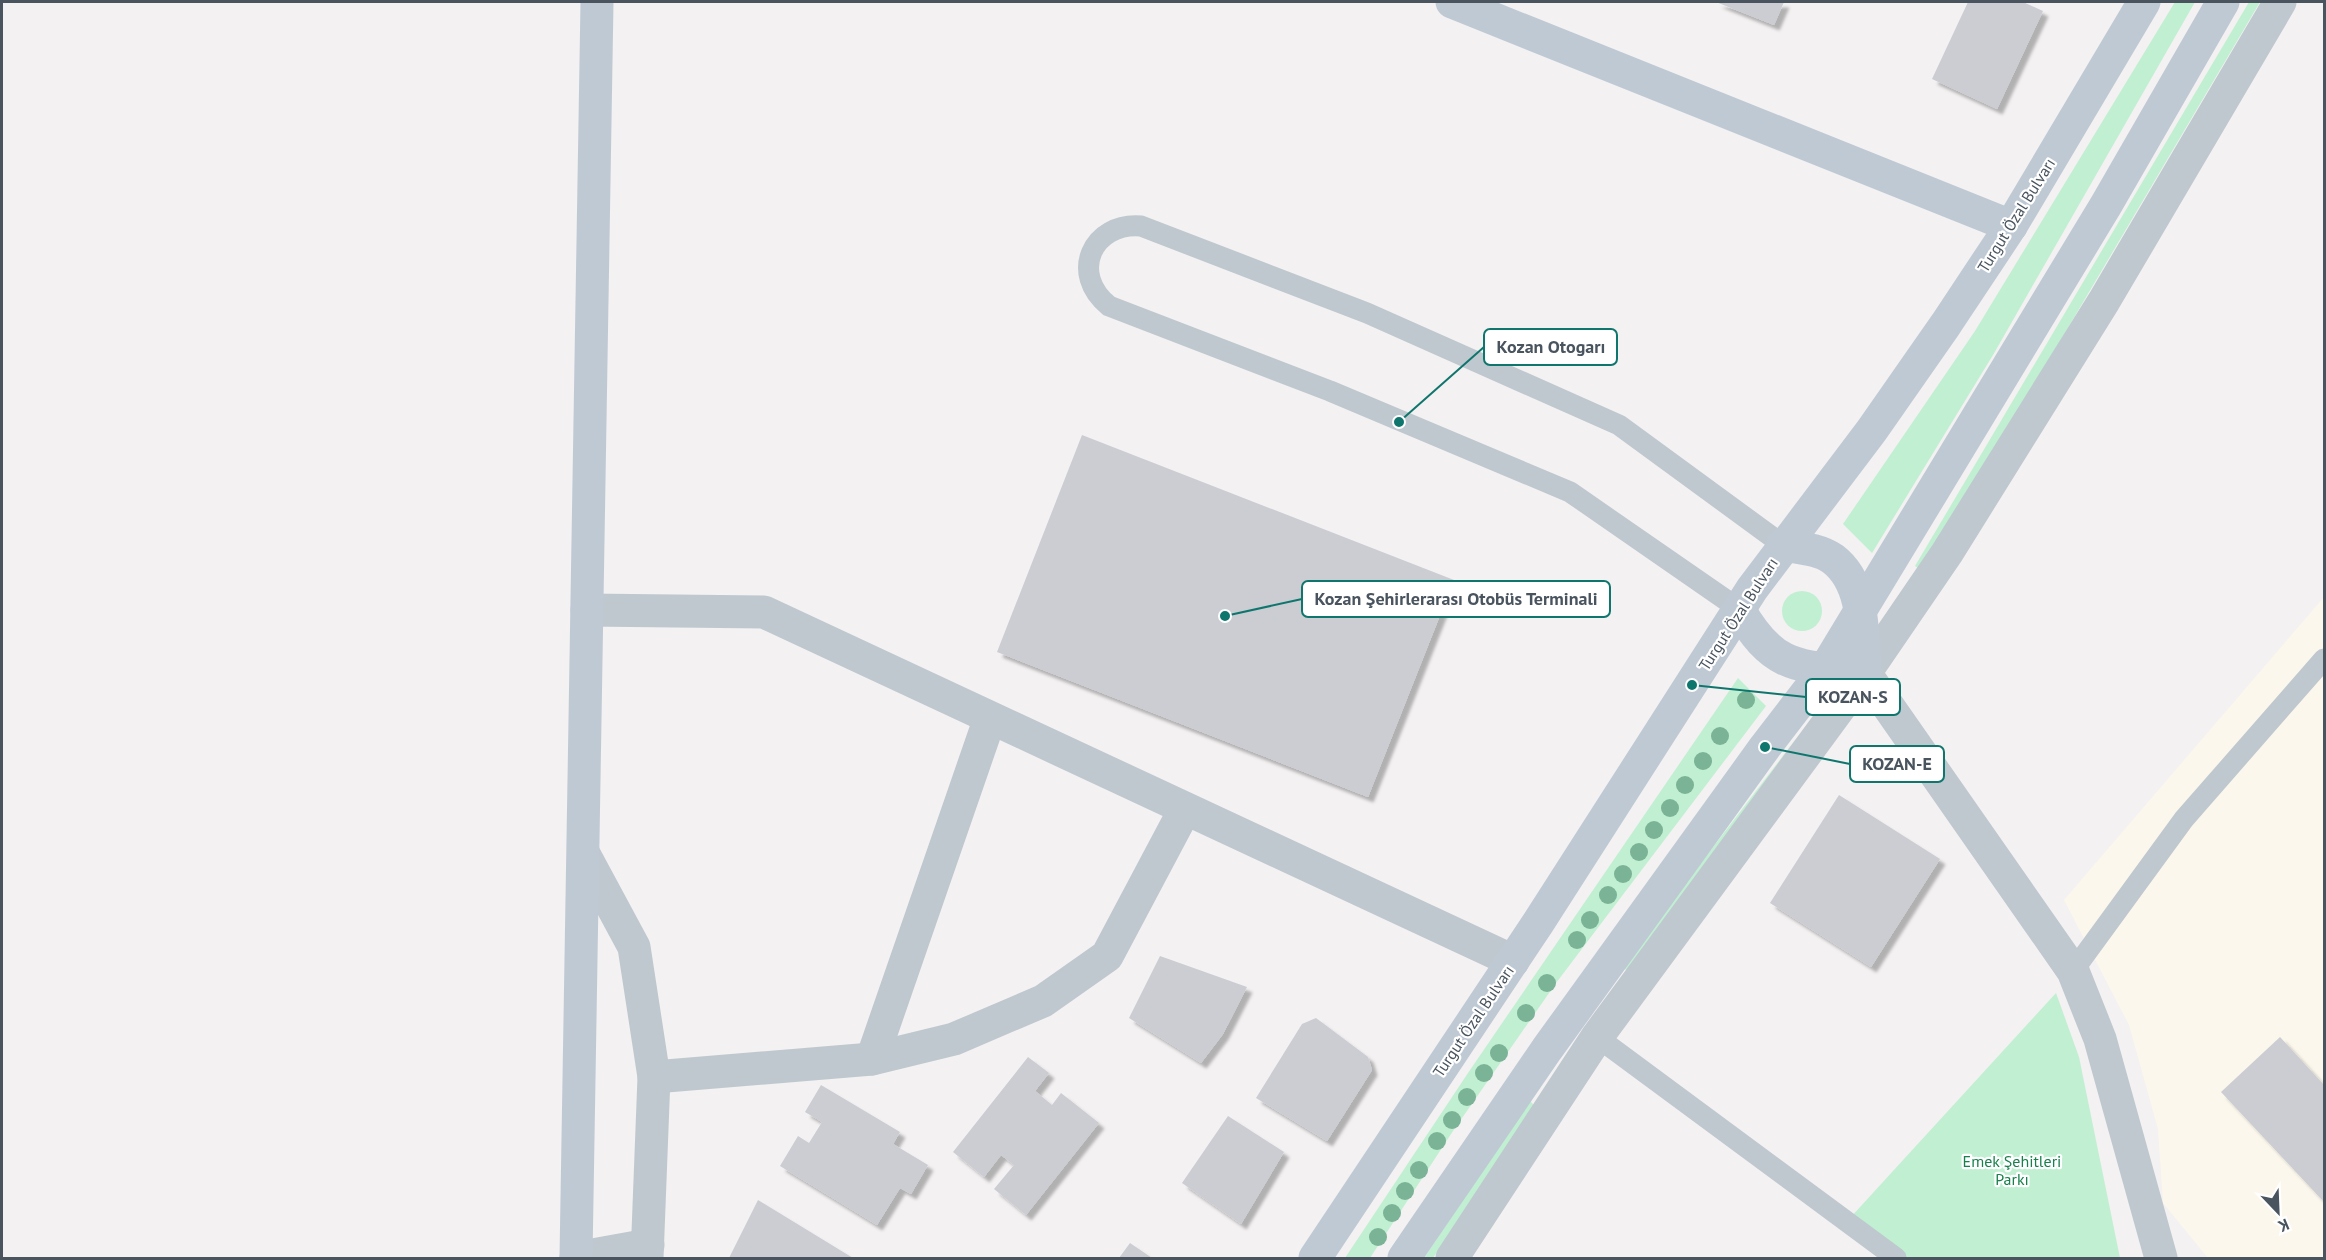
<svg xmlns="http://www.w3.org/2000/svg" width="2326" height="1260" font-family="'PT Sans',sans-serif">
<defs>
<filter id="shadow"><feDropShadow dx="5.5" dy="5.5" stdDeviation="1.5" flood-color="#0004"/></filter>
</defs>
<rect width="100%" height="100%" fill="#f3f1f1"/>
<path fill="#fcf7ec" d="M2324,597V1258H2208L2163,1203L2158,1129L2129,1025L2064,900Z"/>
<g fill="#c1efd2">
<path d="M2175,2H2195L1993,355L1872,553L1843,524L1975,331Z"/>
<path d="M2249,2H2260L1924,572L1915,566Z"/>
<circle cx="1802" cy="611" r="20"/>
<path d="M1738,678L1766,706L1556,983L1453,1131L1370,1258H1345L1468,1073Z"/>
<path d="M1802,731L1627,971L1622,966Z"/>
<path d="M2056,993L2079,1057L2120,1258H1902L1850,1218Z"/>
<path d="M1530,1101L1535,1106L1433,1258H1424Z"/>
</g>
<g fill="#cbcdd3" filter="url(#shadow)">
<path d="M1716,2H1784L1774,25Z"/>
<path d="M1968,2H2023L2043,11L1997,109L1932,79Z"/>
<path d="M1082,435L1454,580L1368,797L997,652Z"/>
<path d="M1839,795L1940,859L1871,967L1770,903Z"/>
<path d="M1160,956L1247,987L1223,1034L1201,1063L1129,1018Z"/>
<path d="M1316,1018L1368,1057L1372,1070L1327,1141L1256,1098L1302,1024Z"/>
<path d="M2280,1037L2324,1085V1202L2221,1092Z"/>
<path d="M1028,1057L1049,1073L1035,1091L1052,1105L1061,1093L1099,1123L1026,1215L994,1189L1014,1165L1001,1155L984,1177L953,1152Z"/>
<path d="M821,1085L900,1132L893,1144L928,1165L911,1194L900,1188L877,1225L780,1166L798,1136L809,1143L822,1122L805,1112Z"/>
<path d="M1228,1116L1284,1152L1241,1224L1182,1183Z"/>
<path d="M758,1200L853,1258H729Z"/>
<path d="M1130,1243L1152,1258H1119Z"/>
</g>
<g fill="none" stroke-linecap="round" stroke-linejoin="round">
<g stroke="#bfc8cf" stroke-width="21">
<path d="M1739,609L1570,492L1330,391L1109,306C1069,274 1092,222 1141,226L1367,313L1619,425L1783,545"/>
<path d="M2073,971L2184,819L2324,659"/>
<path d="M1597,1037L1896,1258"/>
</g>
<g stroke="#bfc8cf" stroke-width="33">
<path d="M587,610L764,612L1513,961"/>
<path d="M1865,673L2073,971L2100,1039L2161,1258"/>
<path d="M585,856L634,947L654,1077L647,1258"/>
<path d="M872,1059L990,718"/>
<path d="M654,1077L872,1059L954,1039L1043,1001L1107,956L1185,809"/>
<path d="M576,1258L648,1245"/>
<path d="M1452,1258L1597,1037L1865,673L1947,553L2104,301L2280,2"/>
</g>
<g stroke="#bfc9d4" stroke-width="33">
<path d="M1452,2L2011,226"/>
<path d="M1739,609C1774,671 1800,666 1865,673C1862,635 1866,584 1833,559C1819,549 1799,548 1783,545"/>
<path d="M576,1258L597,2"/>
<path d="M1315,1258L1538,923L1752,589L1872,430L1946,324L2011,226L2144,2"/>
<path d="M1404,1258L1547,1049L1765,747L1825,669L2106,205L2223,2"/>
</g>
</g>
<g fill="#7bb396">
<circle cx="1746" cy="700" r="9"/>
<circle cx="1720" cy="736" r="9"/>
<circle cx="1703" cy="761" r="9"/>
<circle cx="1685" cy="785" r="9"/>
<circle cx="1670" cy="808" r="9"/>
<circle cx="1654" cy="830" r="9"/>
<circle cx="1639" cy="852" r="9"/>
<circle cx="1623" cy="874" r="9"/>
<circle cx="1608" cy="895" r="9"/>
<circle cx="1590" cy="920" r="9"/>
<circle cx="1577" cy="940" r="9"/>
<circle cx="1547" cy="983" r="9"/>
<circle cx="1526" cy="1013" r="9"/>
<circle cx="1499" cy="1053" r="9"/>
<circle cx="1484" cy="1073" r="9"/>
<circle cx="1467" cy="1097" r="9"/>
<circle cx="1452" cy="1120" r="9"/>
<circle cx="1437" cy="1141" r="9"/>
<circle cx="1419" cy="1170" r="9"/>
<circle cx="1405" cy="1191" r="9"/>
<circle cx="1392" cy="1213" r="9"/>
<circle cx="1378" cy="1237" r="9"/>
</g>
<g text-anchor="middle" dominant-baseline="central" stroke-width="4.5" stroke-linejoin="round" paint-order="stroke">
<g font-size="16" fill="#49545e" stroke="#fff">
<text transform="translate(2016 215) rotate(-58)">Turgut Özal Bulvarı</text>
<text transform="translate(1738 614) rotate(-57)">Turgut Özal Bulvarı</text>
<text transform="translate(1473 1021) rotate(-56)">Turgut Özal Bulvarı</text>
</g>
<g font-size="16" fill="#18804c" stroke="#fff">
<text x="2012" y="1161">Emek Şehitleri<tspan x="2012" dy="18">Parkı</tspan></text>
</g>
</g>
<path fill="none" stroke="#0f766e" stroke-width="2" d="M1399 422L1484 347M1225 616L1302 599M1692 685L1806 697M1765 747L1850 764"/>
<g fill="#0f766e" stroke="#fff" stroke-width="2">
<circle cx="1399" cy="422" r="6"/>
<circle cx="1225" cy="616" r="6"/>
<circle cx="1692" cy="685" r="6"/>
<circle cx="1765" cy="747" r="6"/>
</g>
<g fill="#fff" stroke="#0f766e" stroke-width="2">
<rect x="1484" y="329" width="133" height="36" rx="6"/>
<rect x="1302" y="581" width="308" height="36" rx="6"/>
<rect x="1806" y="679" width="94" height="36" rx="6"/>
<rect x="1850" y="746" width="94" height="36" rx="6"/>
</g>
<g font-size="18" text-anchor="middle" font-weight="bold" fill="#49545e">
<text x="1551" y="353">Kozan Otogarı</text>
<text x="1456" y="605">Kozan Şehirlerarası Otobüs Terminali</text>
<text x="1853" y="703">KOZAN-S</text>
<text x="1897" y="770">KOZAN-E</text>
</g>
<rect width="2326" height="1260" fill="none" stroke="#49545e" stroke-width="6"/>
<g transform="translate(2278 1212) rotate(157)" stroke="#ffffff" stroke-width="4.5" paint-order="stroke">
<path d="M0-4.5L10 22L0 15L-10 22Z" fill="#49545e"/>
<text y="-9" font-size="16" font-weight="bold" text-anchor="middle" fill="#49545e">K</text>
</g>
</svg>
